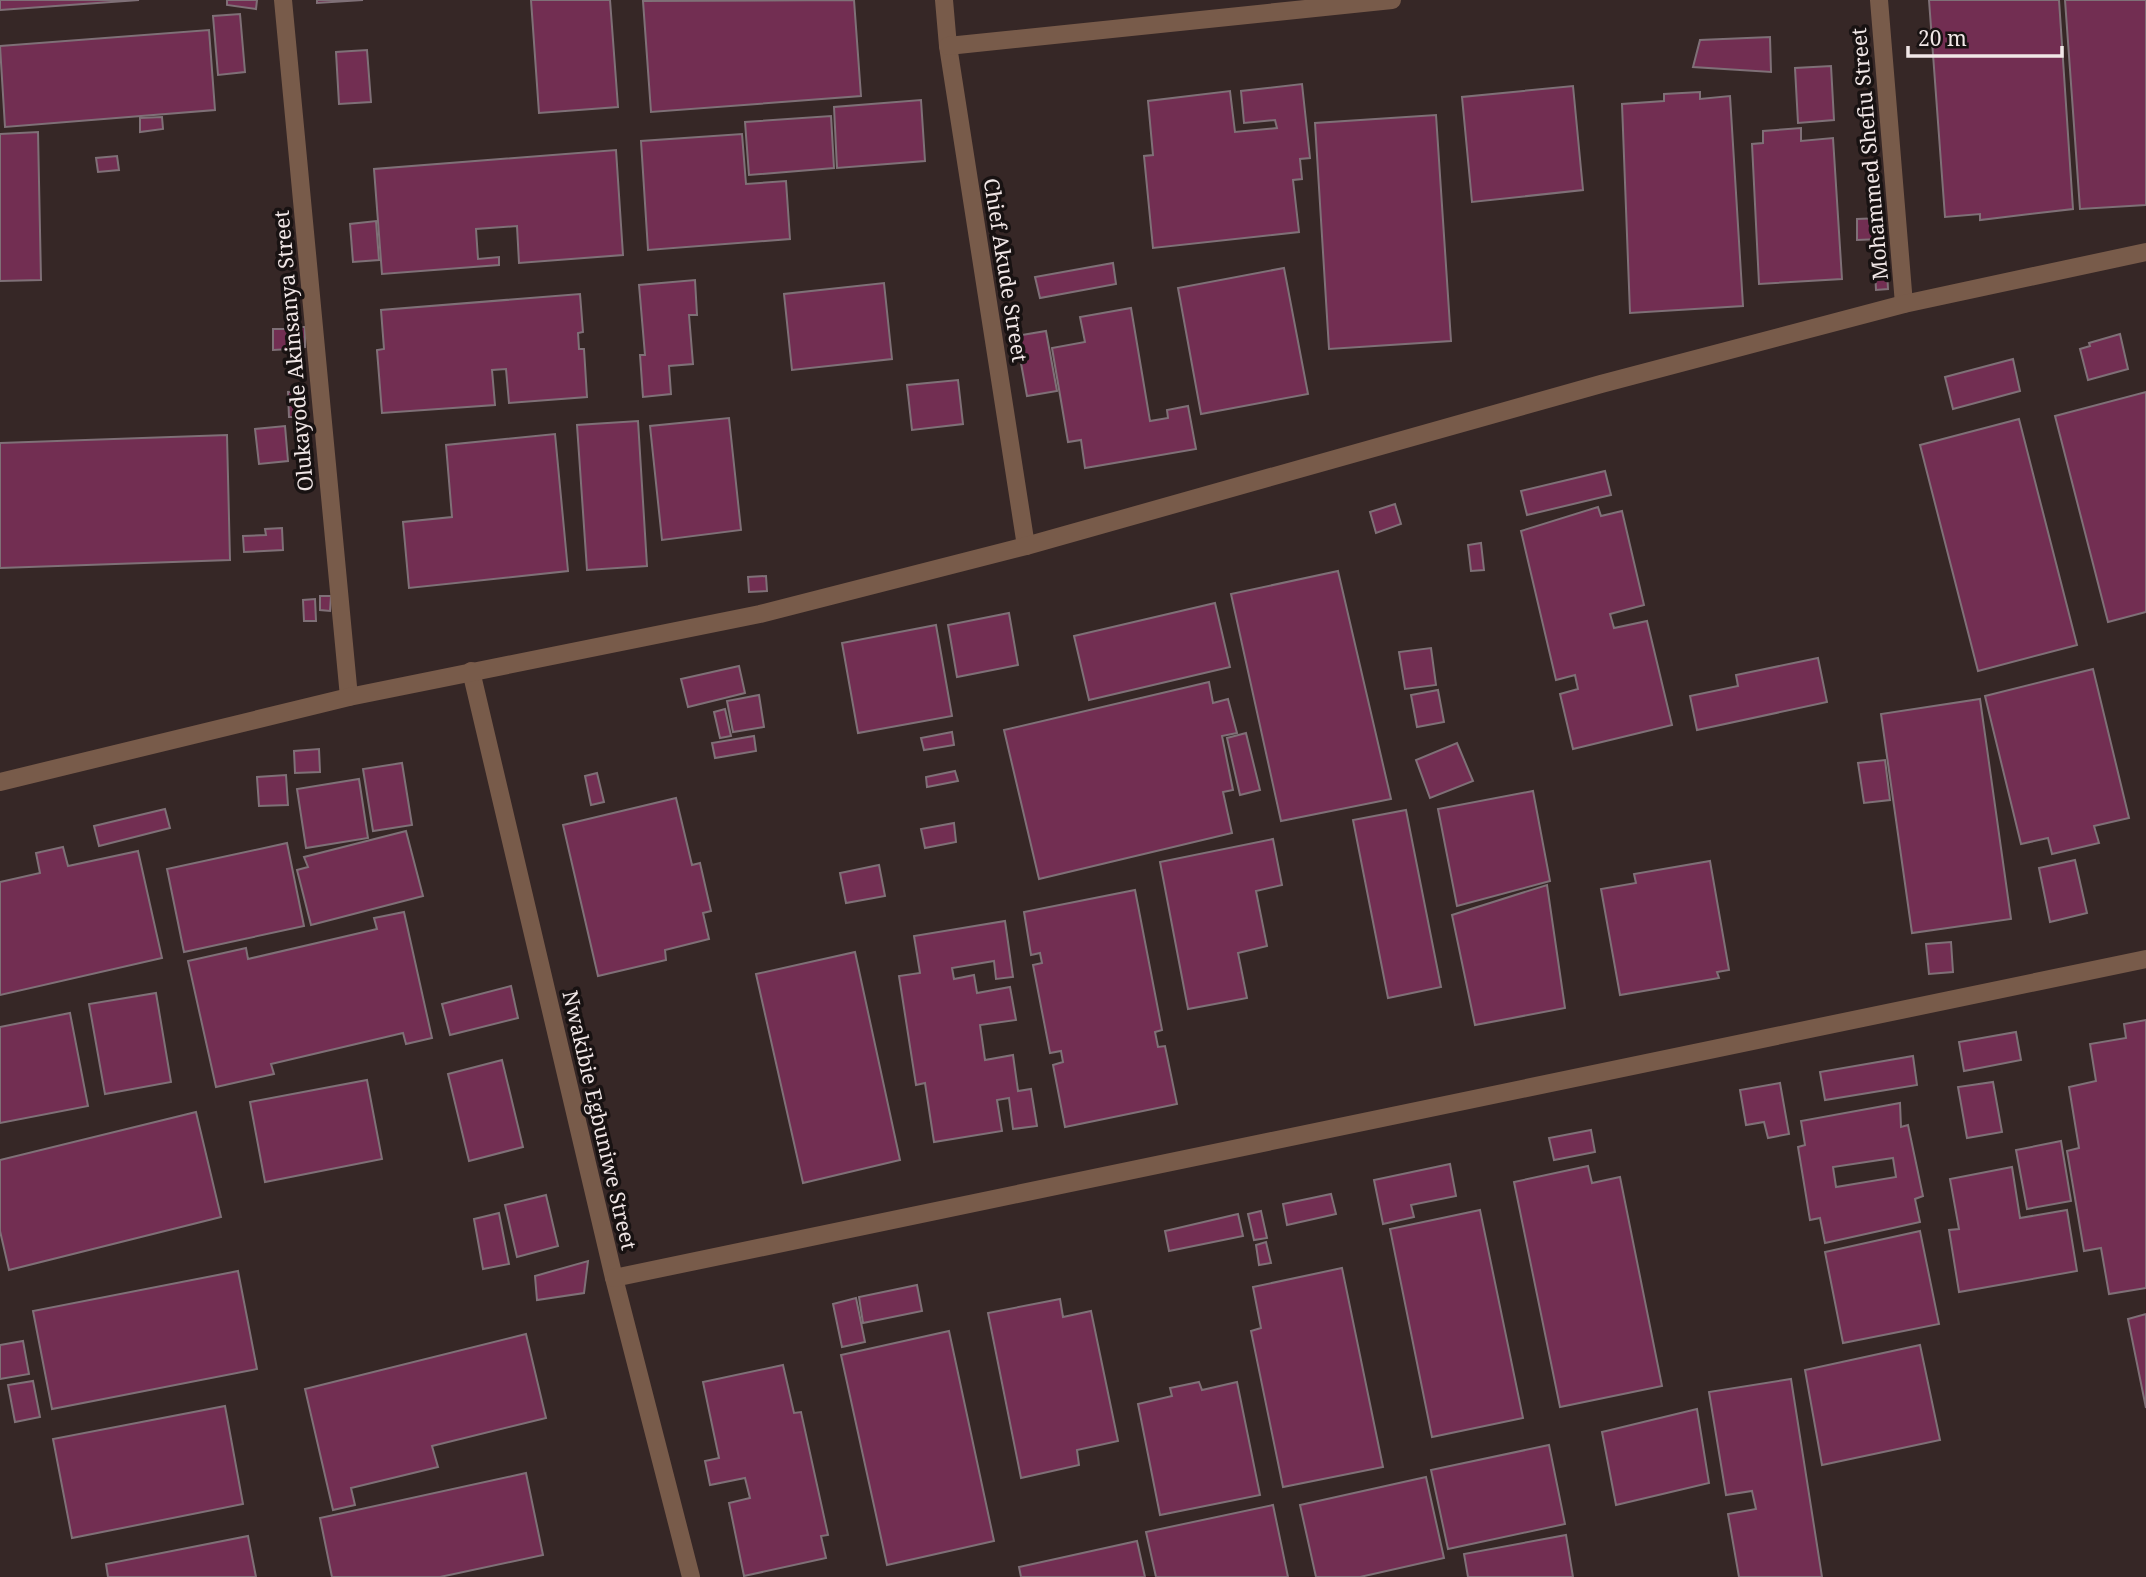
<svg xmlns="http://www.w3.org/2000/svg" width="2146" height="1577" font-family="'Noto Serif',serif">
<rect width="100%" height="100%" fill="#362726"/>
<g fill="#722e52" stroke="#7f7077" stroke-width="2" fill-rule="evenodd">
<path d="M0,0H139L0,10Z"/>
<path d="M227,0H257L256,9L227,5Z"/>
<path d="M317,0H363L317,3Z"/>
<path d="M531,0H610L618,107L539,113Z"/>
<path d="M854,0L861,96L651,112L643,1Z"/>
<path d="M1929,0H2059L2073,209L1980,220V214L1945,217Z"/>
<path d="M2065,0H2146V205L2080,209Z"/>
<path d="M240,14L245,72L218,75L213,16Z"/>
<path d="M209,30L215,110L5,127L0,46Z"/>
<path d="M1770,37L1771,72L1693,67L1700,40Z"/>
<path d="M367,50L371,102L339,104L336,52Z"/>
<path d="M1831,66L1834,120L1798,123L1795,68Z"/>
<path d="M1302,84L1310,158L1300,159L1302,179L1293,180L1299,232L1153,248L1144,156L1153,155L1148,101L1230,91L1235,132L1277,128L1275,120L1244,123L1241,91Z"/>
<path d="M1573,86L1583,190L1472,202L1462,97Z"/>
<path d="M1700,92V99L1730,96L1743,306L1630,313L1622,104L1664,101V94Z"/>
<path d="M921,100L925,161L837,168L834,107Z"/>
<path d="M1436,115L1451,341L1329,349L1315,123Z"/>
<path d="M831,116L834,168L749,175L745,122Z"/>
<path d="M162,117L163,129L140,132V118Z"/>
<path d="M1801,128V141L1833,138L1842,279L1759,284L1752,144L1763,143V131Z"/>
<path d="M38,132L41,280L0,281V134Z"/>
<path d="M742,134L746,184L786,181L790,239L648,250L641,141Z"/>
<path d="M616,150L623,255L519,263L517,226L476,229L478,259L499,257V265L382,274L374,169Z"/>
<path d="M117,156L119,170L98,172L96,158Z"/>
<path d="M1881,218V239L1857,240V219Z"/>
<path d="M376,221L379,260L353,262L350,224Z"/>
<path d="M1113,263L1116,284L1040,298L1035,277Z"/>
<path d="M1284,268L1308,394L1201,414L1178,288Z"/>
<path d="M1875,270H1887L1888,289L1876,290Z"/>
<path d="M695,280L697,315H689L693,364L669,366L671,394L643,397L640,355H645L639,285Z"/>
<path d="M884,283L892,359L792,370L784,294Z"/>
<path d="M580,294L583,332L578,333L579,349H584L587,397L509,403L506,369L492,370L495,405L382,413L377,350L384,349L381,310Z"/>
<path d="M1131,308L1150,421L1168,418L1167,410L1188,406L1196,449L1085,468L1081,440L1068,442L1052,348L1085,342L1080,317Z"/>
<path d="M293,327H305V347H294Z"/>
<path d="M273,329H290V349L273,350Z"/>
<path d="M1046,331L1057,391L1027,396L1016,336Z"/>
<path d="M2120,334L2128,369L2088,380L2080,349L2090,346L2089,343Z"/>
<path d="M2013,359L2020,391L1953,409L1945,377Z"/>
<path d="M958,380L963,424L912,430L907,385Z"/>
<path d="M301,391L302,417H289L288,392Z"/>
<path d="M2146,392V612L2108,622L2055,416Z"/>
<path d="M729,418L741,530L662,540L650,426Z"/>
<path d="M2019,419L2077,645L1978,671L1920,445Z"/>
<path d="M638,421L647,566L587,570L577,425Z"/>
<path d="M285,426L288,461L259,464L255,429Z"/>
<path d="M555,434L568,571L409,588L403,522L452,517L446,445Z"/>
<path d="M227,435L230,560L0,568V443Z"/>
<path d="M1605,471L1611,495L1527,515L1521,491Z"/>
<path d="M1395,504L1401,524L1376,533L1370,512Z"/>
<path d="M1598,507L1601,516L1622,511L1644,605L1610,614L1614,628L1647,621L1672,725L1573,749L1560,694L1578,689L1575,675L1556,680L1521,531Z"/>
<path d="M282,528L283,550L244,552L243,536L266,535L265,529Z"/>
<path d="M1481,543L1484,570L1471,571L1468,545Z"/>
<path d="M1338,571L1391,799L1281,821L1231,594Z"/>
<path d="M766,576L767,591L749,592L748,577Z"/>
<path d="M320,596H331L330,611L320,610Z"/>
<path d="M315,599L316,621H304L303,600Z"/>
<path d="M1215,603L1230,667L1089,700L1074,636Z"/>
<path d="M1009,613L1018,665L957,677L948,625Z"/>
<path d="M936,625L952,716L858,733L842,643Z"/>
<path d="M1431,648L1436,685L1405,689L1399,652Z"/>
<path d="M1818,658L1827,702L1697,730L1690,696L1738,686L1736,675Z"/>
<path d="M739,666L745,693L688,707L681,679Z"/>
<path d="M2093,669L2129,818L2094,826L2099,843L2052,854L2048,838L2021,844L1985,696Z"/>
<path d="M1209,682L1213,703L1228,699L1237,733L1222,736L1233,790L1223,792L1232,833L1039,879L1004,730Z"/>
<path d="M1438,690L1444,722L1417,727L1411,695Z"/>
<path d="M759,695L764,727L733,732L727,701Z"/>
<path d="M1980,699L2011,919L1912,933L1881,714Z"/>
<path d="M725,709L731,736L720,738L714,712Z"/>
<path d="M952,732L954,745L924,750L921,738Z"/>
<path d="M1246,733L1260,790L1240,795L1227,738Z"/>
<path d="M754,736L756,751L715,758L712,743Z"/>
<path d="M1457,743L1473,781L1430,798L1416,760Z"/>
<path d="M319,749L320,772L295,773L294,751Z"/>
<path d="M1885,760L1890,800L1864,803L1858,763Z"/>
<path d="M402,763L412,825L373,831L363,769Z"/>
<path d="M955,771L958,781L927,787L926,777Z"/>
<path d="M597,773L604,802L591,805L585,776Z"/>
<path d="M286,775L288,805L259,806L257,777Z"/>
<path d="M359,779L368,838L306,848L297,789Z"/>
<path d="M1533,791L1550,881L1457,906L1438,809Z"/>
<path d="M676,798L692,865L700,863L711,911L703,913L709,939L665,950L666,960L598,976L563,825Z"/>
<path d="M165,809L170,828L99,846L94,826Z"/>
<path d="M1406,810L1441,987L1388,998L1353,820Z"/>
<path d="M954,823L956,842L925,848L921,829Z"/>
<path d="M406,831L423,896L311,925L297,870L308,867L304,857Z"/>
<path d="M1273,839L1282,885L1256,891L1267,946L1238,953L1247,998L1188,1009L1160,862Z"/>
<path d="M287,843L304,926L184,952L167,869Z"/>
<path d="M63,847L68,866L138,851L162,958L0,995V882L40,873L36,853Z"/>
<path d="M2075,860L2087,913L2050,922L2039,868Z"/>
<path d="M1710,861L1729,970L1717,972L1719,978L1620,995L1601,889L1636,883L1634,874Z"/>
<path d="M879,865L885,896L846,903L840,873Z"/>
<path d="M1547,885L1565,1008L1475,1025L1452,915Z"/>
<path d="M1135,890L1162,1030L1155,1032L1158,1047L1165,1046L1177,1104L1065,1127L1053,1065L1063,1062L1061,1051L1050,1053L1033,965L1042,963L1040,953L1031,955L1024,912Z"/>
<path d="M404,912L432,1038L406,1044L403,1033L271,1064L274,1074L216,1087L188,961L246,948L248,959L377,929L374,918Z"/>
<path d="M1005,921L1013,977L996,979L994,961L952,968L954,979L974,975L977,993L1010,987L1016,1020L980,1025L985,1060L1013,1055L1018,1091L1031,1089L1037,1126L1013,1129L1009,1098L997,1100L1002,1131L934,1142L925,1083L916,1085L899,976L920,973L914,936Z"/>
<path d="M1951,942L1953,972L1929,974L1926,944Z"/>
<path d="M855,952L900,1160L803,1183L756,974Z"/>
<path d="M511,986L518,1018L450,1035L442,1004Z"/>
<path d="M156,993L171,1082L105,1094L89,1004Z"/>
<path d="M70,1013L88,1106L0,1123V1027Z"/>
<path d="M2146,1020V1288L2109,1294L2101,1248L2084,1251L2067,1151L2079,1148L2069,1087L2096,1081L2090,1044L2126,1038L2124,1024Z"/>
<path d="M2016,1032L2021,1060L1964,1071L1959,1042Z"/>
<path d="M1913,1056L1917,1085L1825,1100L1820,1072Z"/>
<path d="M502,1060L523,1147L469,1161L448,1074Z"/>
<path d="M367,1080L382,1159L265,1182L250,1102Z"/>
<path d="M1993,1082L2002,1132L1967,1138L1958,1087Z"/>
<path d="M1780,1083L1789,1134L1768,1138L1764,1122L1746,1125L1740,1090Z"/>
<path d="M1900,1103L1901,1127L1908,1125L1923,1196L1915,1199L1920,1222L1825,1243L1820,1218L1810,1220L1798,1147L1805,1145L1801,1121ZM1893,1158L1896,1177L1836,1187L1833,1167Z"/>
<path d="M196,1112L221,1217L9,1270L0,1231V1160Z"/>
<path d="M1591,1130L1595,1152L1554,1160L1549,1138Z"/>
<path d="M2061,1141L2071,1201L2027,1209L2016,1150Z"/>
<path d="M1450,1164L1456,1196L1411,1205L1414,1217L1383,1224L1374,1180Z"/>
<path d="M1588,1166L1592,1183L1620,1177L1662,1386L1560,1407L1514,1182Z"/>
<path d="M2012,1167L2020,1218L2067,1210L2077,1271L1959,1292L1949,1230L1959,1229L1950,1179Z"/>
<path d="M1331,1194L1336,1214L1287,1225L1283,1204Z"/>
<path d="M546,1195L558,1246L517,1257L505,1205Z"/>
<path d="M1480,1210L1523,1418L1432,1437L1390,1229Z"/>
<path d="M1261,1211L1267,1238L1254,1240L1248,1214Z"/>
<path d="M499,1213L509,1264L483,1269L474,1219Z"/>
<path d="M1238,1214L1243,1236L1169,1251L1165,1231Z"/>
<path d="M1920,1231L1939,1324L1843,1343L1825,1252Z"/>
<path d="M1266,1242L1271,1263L1259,1265L1256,1245Z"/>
<path d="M588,1261L584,1293L537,1300L535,1276Z"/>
<path d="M1342,1268L1383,1467L1283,1487L1251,1331L1261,1328L1253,1287Z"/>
<path d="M238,1271L257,1369L52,1409L33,1311Z"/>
<path d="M917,1285L922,1311L863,1323L859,1297Z"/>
<path d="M856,1298L865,1342L842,1347L833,1304Z"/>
<path d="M1060,1299L1063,1317L1091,1311L1118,1441L1077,1450L1079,1465L1021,1478L988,1313Z"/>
<path d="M2146,1314V1408L2128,1319Z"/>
<path d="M949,1331L994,1541L887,1565L841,1355Z"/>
<path d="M526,1334L546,1418L432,1446L438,1467L351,1488L355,1505L333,1510L305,1389Z"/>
<path d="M23,1341L29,1374L0,1379V1345Z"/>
<path d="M1920,1345L1940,1440L1822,1465L1805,1370Z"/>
<path d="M783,1365L794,1413L801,1412L828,1535L821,1536L826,1558L744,1576L729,1503L750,1498L745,1478L710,1485L705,1461L719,1458L703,1382Z"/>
<path d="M1791,1379L1822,1577H1739L1728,1514L1756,1509L1752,1491L1726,1495L1709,1392Z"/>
<path d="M33,1381L40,1417L15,1422L8,1385Z"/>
<path d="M1199,1382L1202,1390L1237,1382L1260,1495L1160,1515L1138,1404L1172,1396L1170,1388Z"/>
<path d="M225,1406L243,1504L72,1538L53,1439Z"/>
<path d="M1697,1409L1709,1483L1616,1505L1602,1432Z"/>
<path d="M1549,1445L1565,1524L1448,1549L1431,1470Z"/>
<path d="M526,1473L543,1555L440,1577H332L320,1518Z"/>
<path d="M1426,1477L1444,1558L1360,1577H1316L1300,1505Z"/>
<path d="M1273,1505L1288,1577H1156L1146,1532Z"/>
<path d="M1566,1535L1573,1577H1468L1464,1554Z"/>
<path d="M248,1536L256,1577H108L106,1564Z"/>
<path d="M1137,1541L1145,1577H1021L1019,1567Z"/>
</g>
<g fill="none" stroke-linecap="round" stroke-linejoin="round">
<g stroke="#785b4a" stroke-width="18">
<path d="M283,0L349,697"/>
<path d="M944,0L948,46L1026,546"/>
<path d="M1879,0L1904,304"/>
<path d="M948,46L1392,0"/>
<path d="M471,671L614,1278L691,1577"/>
<path d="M0,782L349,697L760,614L1026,546L1601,384L1904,304L2146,252"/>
<path d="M614,1278L2146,959"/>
</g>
</g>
<g text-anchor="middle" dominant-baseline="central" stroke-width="7" stroke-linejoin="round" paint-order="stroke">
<g font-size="21" fill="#f1e7e7" stroke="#181212">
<text transform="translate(1869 154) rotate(-95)">Mohammed Shefiu Street</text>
<text transform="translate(1006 270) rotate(81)">Chief Akude Street</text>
<text transform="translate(293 351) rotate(-95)">Olukayode Akinsanya Street</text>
<text transform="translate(600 1120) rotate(77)">Nwakibie Egbuniwe Street</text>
</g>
</g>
<path d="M1908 46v10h154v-10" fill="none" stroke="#f1e7e7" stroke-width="3.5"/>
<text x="1918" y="46" font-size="21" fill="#f1e7e7" stroke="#181212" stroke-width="5" paint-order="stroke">20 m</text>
</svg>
